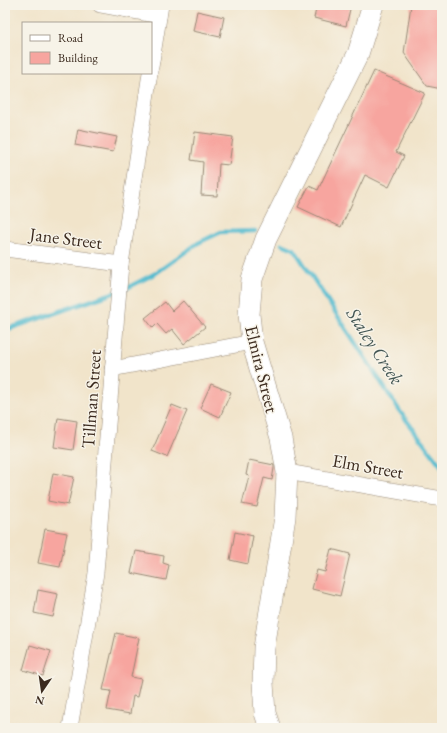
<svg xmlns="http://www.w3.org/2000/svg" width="447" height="733" font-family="'EB Garamond',serif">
<rect width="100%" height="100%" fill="#f7f3e8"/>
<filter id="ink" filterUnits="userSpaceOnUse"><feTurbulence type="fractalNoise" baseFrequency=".025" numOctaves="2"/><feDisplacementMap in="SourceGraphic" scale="8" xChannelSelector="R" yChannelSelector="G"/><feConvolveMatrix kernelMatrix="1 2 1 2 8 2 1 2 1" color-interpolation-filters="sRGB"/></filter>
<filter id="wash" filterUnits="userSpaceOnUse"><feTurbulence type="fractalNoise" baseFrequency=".012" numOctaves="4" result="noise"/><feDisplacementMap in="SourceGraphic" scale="16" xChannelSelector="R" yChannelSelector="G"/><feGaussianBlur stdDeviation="0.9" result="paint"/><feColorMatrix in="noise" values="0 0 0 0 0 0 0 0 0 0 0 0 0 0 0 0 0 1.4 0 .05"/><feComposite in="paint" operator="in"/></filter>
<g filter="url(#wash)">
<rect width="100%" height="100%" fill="#f1e4ca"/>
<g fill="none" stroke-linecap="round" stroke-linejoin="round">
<g stroke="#51bace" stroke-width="4.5">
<path d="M282,244L294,249L401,413L442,467"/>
<path d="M5,330L125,289L156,273L198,243L221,232L255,231"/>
</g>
</g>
<g id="blocks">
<g fill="#f7a59f">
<path d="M317,5H351L346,26L314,18Z"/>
<path d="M411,5L442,7V89L427,86L404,53Z"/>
<path d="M197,11L224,17L220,37L193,31Z"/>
<path d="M374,71L425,93L396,152L404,156L389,187L365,175L341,227L298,207L309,186L318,190Z"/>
<path d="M78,129L117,137L113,152L75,145Z"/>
<path d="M195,132L233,137L229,165L219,164L217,196L201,195L203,162L191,160Z"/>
<path d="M183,301L205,327L184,344L172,329L166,334L157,324L153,328L145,318L165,302L172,311Z"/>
<path d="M211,384L231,392L220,417L200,408Z"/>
<path d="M172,405L187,411L167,457L152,451Z"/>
<path d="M58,418L77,421L73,450L54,447Z"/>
<path d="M249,460L274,465V468L272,480L264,478L257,507L242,504L249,476L246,475Z"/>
<path d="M53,473L74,477L68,505L48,501Z"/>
<path d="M45,529L67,533L60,567L38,563Z"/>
<path d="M235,532L253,536L248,564L230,560Z"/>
<path d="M331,549L350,554L340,596L312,589L317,570L325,572Z"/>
<path d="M136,551L164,556L163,563L169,565L166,580L131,573Z"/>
<path d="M38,590L58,594L53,617L34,613Z"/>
<path d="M116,633L139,638L131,677L141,679L137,697L133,696L130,714L107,710L111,691L103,690Z"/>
<path d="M30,645L51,651L43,676L23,670Z"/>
</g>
</g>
</g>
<g filter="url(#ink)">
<use href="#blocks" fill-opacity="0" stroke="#968774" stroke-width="1"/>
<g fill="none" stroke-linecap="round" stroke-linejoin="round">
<defs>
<g id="street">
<path d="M100,5L159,16"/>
<path d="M151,67L161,5"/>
<path d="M5,249L121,264"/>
<path d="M112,369L252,342"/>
<path d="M287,472L442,499"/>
<path d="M70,728L96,573L121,264L150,73"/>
</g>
<path id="secondary" d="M270,728L265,713L263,683L264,648L285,517L287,472L281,438L252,342L249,314L252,279L266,239L358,54L373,5"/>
</defs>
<use href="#street" stroke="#968774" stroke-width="16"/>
<use href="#secondary" stroke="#968774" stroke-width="22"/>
<use href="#street" stroke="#fff" stroke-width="15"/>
<use href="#secondary" stroke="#fff" stroke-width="21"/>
</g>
</g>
<g text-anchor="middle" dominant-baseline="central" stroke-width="3" stroke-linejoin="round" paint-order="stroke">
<g font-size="18" fill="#3b2a1e" stroke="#f7f3e8">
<text transform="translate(66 238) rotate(7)">Jane Street</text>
<text transform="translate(262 369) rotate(76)">Elmira Street</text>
<text transform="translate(91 399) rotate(-86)">Tillman Street</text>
<text transform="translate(368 466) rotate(10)">Elm Street</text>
</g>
<g font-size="19" font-style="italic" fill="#425553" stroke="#f7f3e8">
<text transform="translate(375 346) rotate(57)">Staley Creek</text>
</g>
</g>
<rect width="447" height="733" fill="none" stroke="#f7f3e8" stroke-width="20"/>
<rect x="22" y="22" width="130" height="52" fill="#f7f3e8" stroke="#aca397"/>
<rect x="30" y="35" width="20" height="6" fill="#ffffff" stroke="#aca397"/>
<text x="58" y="42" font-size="12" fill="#3b2a1e">Road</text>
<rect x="30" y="52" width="20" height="12" fill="#f7a59f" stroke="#aca397"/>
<text x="58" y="62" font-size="12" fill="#3b2a1e">Building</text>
<g transform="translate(42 691) rotate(193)" stroke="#f7f3e8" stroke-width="3" paint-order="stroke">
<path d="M0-3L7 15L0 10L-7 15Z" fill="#3b2a1e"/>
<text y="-6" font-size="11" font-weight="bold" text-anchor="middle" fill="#3b2a1e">N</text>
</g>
</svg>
